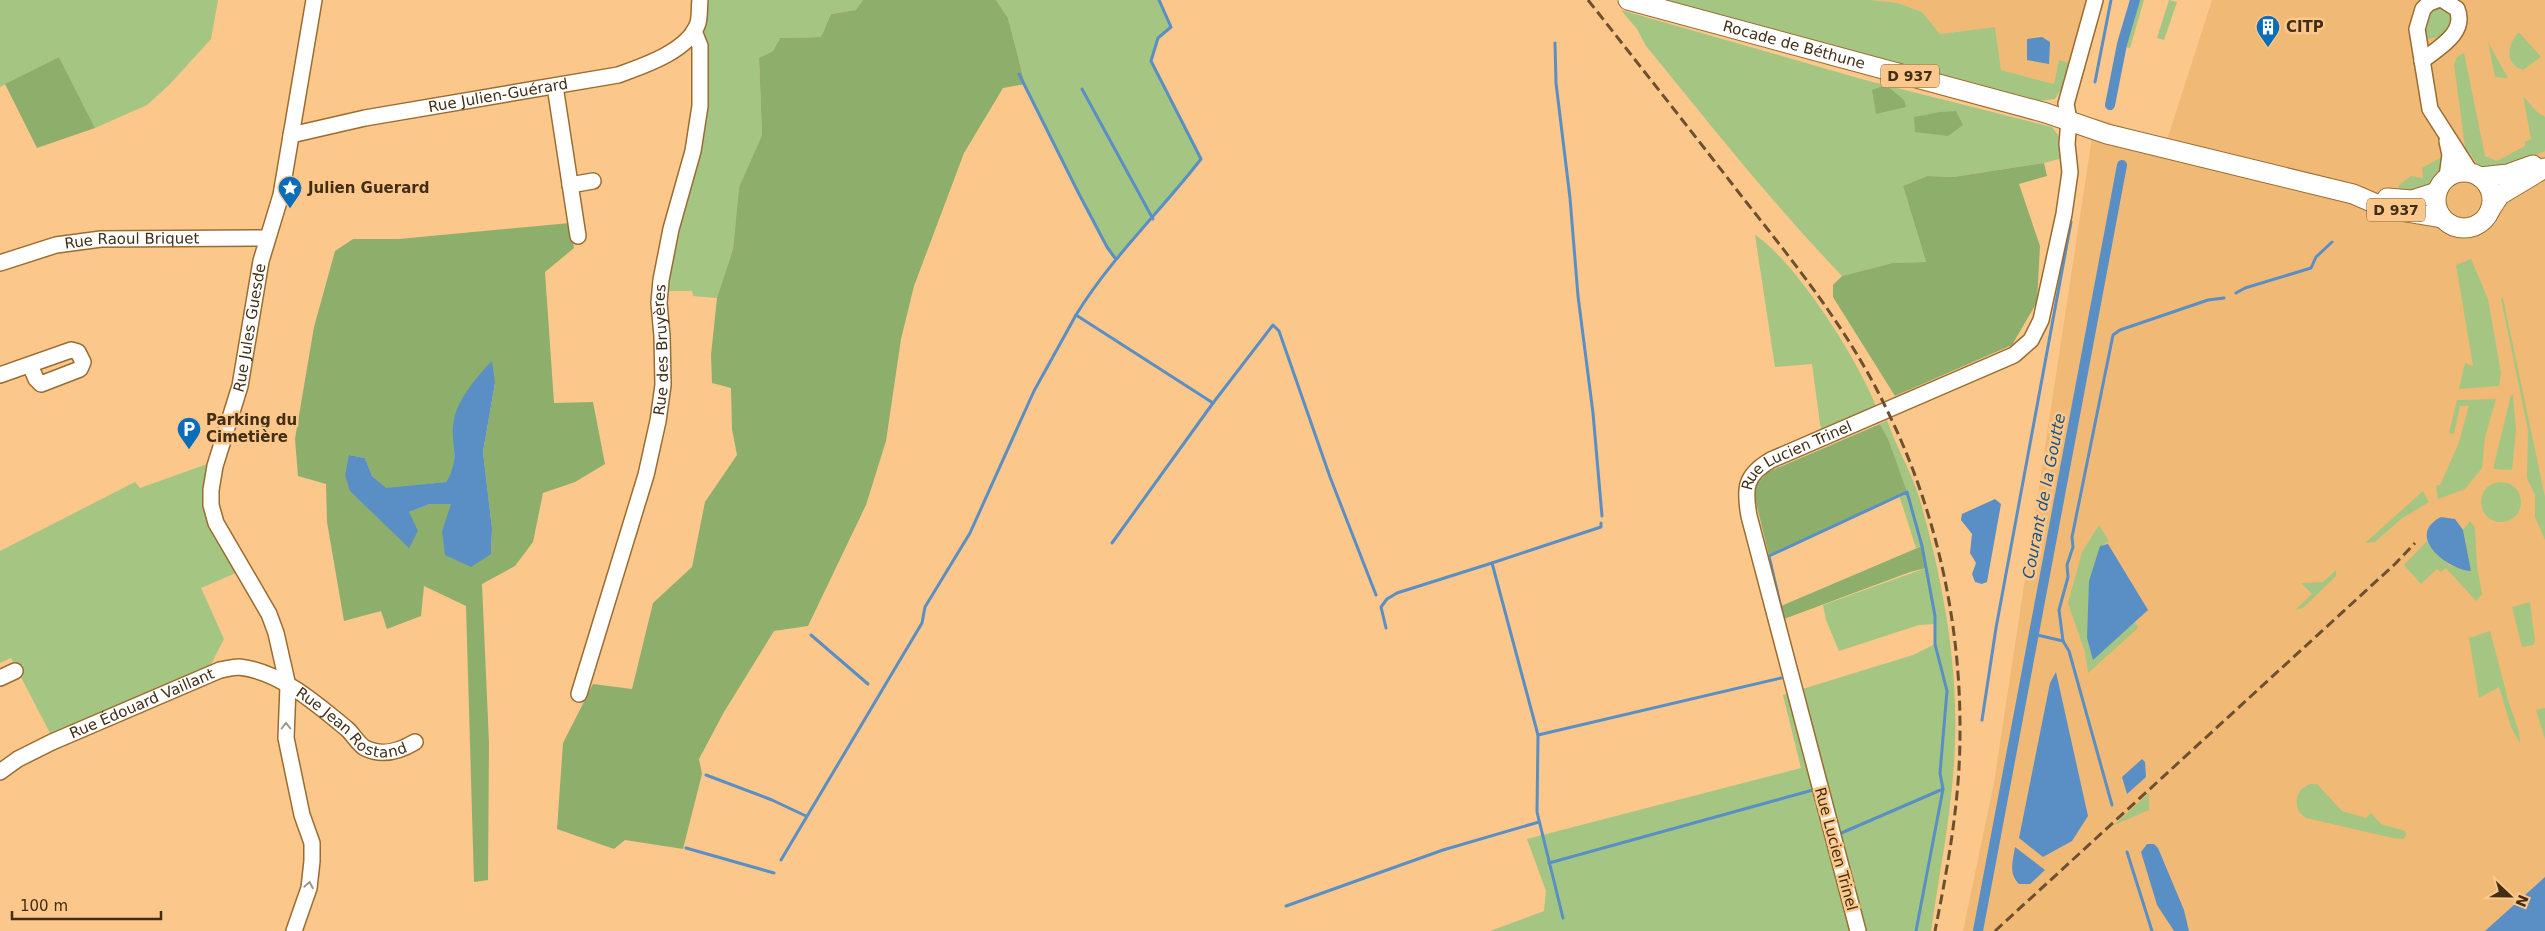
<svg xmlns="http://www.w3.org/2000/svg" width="2545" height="931" font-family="'DejaVu Sans',sans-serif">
<rect width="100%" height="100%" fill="#fbc78b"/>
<g fill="#f1b976">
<path d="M1870,0H2095L2077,64L2059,61L2054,84L2001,70L1995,27L1940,34L1922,12L1898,3Z"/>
<path d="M2212,0H2545V879L2488,931H1963L1994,783L2095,118L2167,140Z"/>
</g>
<g fill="#a4c682">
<path d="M0,0H218L211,39L170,84L147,105L95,128L59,57L0,87Z"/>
<path d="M700,0H863L857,10L831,14L821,37L780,38L773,51L759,58L762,135L739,187L733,249L717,298L693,296L692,291H665L693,151Z"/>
<path d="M996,0H1159L1171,27L1158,38L1151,61L1201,159L1170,199L1115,258L1107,247L1078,192L1025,84L1008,18Z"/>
<path d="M1664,0H1870L1898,3L1922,12L1940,34L1995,27L2001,70L2054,84L2059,60L2069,63L2064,85L2055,99L2039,101L2008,95Z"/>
<path d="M2139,0H2144L2130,48L2125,47Z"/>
<path d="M2169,0L2177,2L2164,40L2157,38Z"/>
<path d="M2439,6L2450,9L2454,22L2444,36L2428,39C2423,35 2423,18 2428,13C2431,10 2435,8 2439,6Z"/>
<path d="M1621,10L1865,80L2052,127L2058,135L2063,158L2044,163L1953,177L1927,176L1903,186L1926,262L1892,263L1842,276C1772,203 1710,124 1646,46L1637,29Z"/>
<path d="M2519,32L2541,57L2523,70C2504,64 2507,44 2519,32Z"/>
<path d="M2488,42L2508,78L2495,77Z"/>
<path d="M2464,53L2485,156L2497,161L2525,146V142L2531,139L2523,96L2536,111L2545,117V151L2508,167L2480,168L2470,153L2466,155L2454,64L2457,57Z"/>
<path d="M2442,157L2439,173L2426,189L2398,192L2399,185L2411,176L2423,178L2422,168Z"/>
<path d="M1755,235C1796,261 1863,367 1879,414L1824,436L1820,424L1812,364L1775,367Z"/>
<path d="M2471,259L2488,299L2501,373L2499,386L2459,389L2465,363L2473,366L2456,265Z"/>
<path d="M2503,298L2545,497V540L2535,517V495L2527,478L2528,430L2501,299Z"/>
<path d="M2511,395H2513L2516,430L2512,470L2493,469Z"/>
<path d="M2496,399L2485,437L2482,468L2465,489L2438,499L2436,486L2440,485L2458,445L2469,406H2460L2454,434L2449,433L2457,400Z"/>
<path d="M1887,420C1896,447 1911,471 1919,497C1942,576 1958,661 1955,743C1953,807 1940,869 1931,931H1490L1544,911L1546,891L1527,839L1801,768L1783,695L1913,655L1935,644V624L1919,625L1839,651L1826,620L1823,605L1926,568L1922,546L1916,548L1899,495L1906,492L1889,441L1880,424Z"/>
<path d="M210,463L203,486L212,522L238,572L201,588L224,639L208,670L50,733L11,658L0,663V551L135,482L140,488Z"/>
<circle cx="2501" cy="502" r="20"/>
<path d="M2423,491L2429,502L2401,519L2375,542L2365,543Z"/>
<path d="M2470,521L2475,528L2477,566L2482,594L2476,601L2446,568L2441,572L2437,569L2421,584L2404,565L2427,541L2449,565L2471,571L2463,530Z"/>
<path d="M2099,525L2109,541L2100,547L2093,659L2135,622L2138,628L2088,673L2085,652L2068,603L2082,552Z"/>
<path d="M2336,570V576L2303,608L2295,610L2312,594L2301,583L2323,582Z"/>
<path d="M2530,602L2535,641L2533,645L2522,647L2512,607Z"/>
<path d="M2490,631L2509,703L2519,732L2520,743L2511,727L2499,687L2479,698L2469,638Z"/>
<path d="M2545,708V739L2536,710Z"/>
<path d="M2310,784H2317L2342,811L2366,818L2371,813L2381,824L2405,831L2406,836L2403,839L2393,838L2306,818L2299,812C2294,800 2297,789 2310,784Z"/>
<path d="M2149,793V810L2114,825Z"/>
</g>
<g fill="#8eaf6c" fill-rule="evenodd">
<path d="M863,0H996L1008,18L1025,84L1003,88L964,153L914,286L901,339L886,441L866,505L808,626L774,631L724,712L699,759L702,774L683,849L625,840L614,849L557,829L563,743L593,684L632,689L653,603L692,567L705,502L737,455L732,429L731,388L712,383L711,355L717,298L733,249L739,187L762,135L759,58L773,51L780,38L821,37L831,14L856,10Z"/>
<path d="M59,57L95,128L37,148L5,84Z"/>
<path d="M1886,85L1904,100L1906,107L1876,114L1872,90Z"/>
<path d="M1956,111L1963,125L1948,136L1915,132L1914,117L1940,112Z"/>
<path d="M2044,163L2047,176L2019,184L2040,246L2037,302L2012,345L1895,396L1833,297V285L1842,276L1892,263L1926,262L1903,186L1927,176L1953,177Z"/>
<path d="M570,223L574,248L545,272L554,403L593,402L605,464L575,482L543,493L533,542L515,566L482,584L489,743L488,880L474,882L466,606L424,586L421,616L387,629L381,611L344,621L327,522L326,484L298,476L295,439L314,327L335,251L353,239H399ZM495,383L483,452L492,528L491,554L442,531L452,504H430L409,512L349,455L365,458L372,476L386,489L446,482L454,468V418Z"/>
<path d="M1880,424L1889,441L1907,492L1769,556L1754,494L1757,484L1768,472Z"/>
<path d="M1922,546L1926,568L1910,572L1784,619L1781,606Z"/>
</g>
<g fill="#5a8fc5">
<path d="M2042,37L2050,42L2049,64L2027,60V39Z"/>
<path d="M492,361L495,383L483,452L492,528L491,554L471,567L445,555L442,531L451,504H430L409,512L418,531L409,548L350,491L345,475L349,455L365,458L372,476L386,488L446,482C462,456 449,445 454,419C458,399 478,375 492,361Z"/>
<path d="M1995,499L2001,504L1987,582L1982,584L1975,582L1972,574L1976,563L1970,553L1972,534L1961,520L1962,514Z"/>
<path d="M2441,517L2455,519L2463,530L2471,571C2448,570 2404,536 2441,517Z"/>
<path d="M2108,544L2148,610L2093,660L2087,638L2089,581L2100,546Z"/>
<path d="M2056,672L2088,816L2072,841L2043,857L2019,838L2050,683Z"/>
<path d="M2142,759L2145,762L2146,777L2127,794L2122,777Z"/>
<path d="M2147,844H2154L2158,848L2184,910L2189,931H2174L2157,905L2141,852Z"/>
<path d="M2015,847L2045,870L2030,884H2019C2008,873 2013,861 2015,847Z"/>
<path d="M2545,877V931H2485Z"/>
</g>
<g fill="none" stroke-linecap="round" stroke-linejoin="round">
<g stroke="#5a8fc5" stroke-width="3">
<path d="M1159,0L1171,27L1158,38L1151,61L1201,159C1160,212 1111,258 1076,315L1213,403L1273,325L1279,331L1330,477L1376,595"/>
<path d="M1555,43L1556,83L1570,198L1578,296L1593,413L1602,516"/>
<path d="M1019,74L1078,192L1107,247L1115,258"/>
<path d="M2095,82L2111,0"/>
<path d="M1082,89L1153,219"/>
<path d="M2236,293L2245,288L2311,268L2316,257L2332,242"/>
<path d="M1112,543L1213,403"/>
<path d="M1785,625L1769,556L1907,492L1922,546L1935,616V644L1947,691L1940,773L1943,789L1916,931"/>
<path d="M1386,628L1381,607L1387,599L1397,593L1492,563"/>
<path d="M2033,634L2063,641L2069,651L2112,805"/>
<path d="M811,635L868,684"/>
<path d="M2063,641L2059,610L2068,577L2067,565L2073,547L2072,537L2113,335L2120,330L2208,300L2224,298"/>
<path d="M1982,720L1996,628L2071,222"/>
<path d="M1538,735L1781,678"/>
<path d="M706,775L772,800L806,816"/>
<path d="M1839,834L1943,789"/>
<path d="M686,848L774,873"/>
<path d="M2127,852L2152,931"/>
<path d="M781,860L922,623L925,607L970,533L1034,391L1076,315"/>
<path d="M1549,863L1813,790"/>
<path d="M1286,906L1443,850L1539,822"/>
<path d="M1563,918L1537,812L1538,735L1492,563L1601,527V523"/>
</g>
<g stroke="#5a8fc5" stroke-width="10">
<path d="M2110,105L2122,44L2135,0"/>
<path d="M1978,931L2122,165"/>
</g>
<defs>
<g id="minor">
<path d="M2437,0L2429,3L2423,9L2417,29L2430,109L2471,173"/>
<path d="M2422,61C2438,48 2467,33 2457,9L2443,0"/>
<path d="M555,86L578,236"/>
<path id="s1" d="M291,135L365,118L618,75C643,66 689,51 698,23C700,16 699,7 700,0"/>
<path d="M2447,141L2450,155L2447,177"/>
<path d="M570,185L593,181"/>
<path id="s2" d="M0,263L56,245L101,239L266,238"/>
<path d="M0,375L71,350L78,352L83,362L80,369L41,384L36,379L30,365"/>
<path d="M0,678L15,671"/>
<path id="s3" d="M579,694L646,475L658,421L663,385L662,336L659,303L661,280L671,229L693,151L700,106V46L694,31"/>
<path id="s4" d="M0,772L18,759L52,742L220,670C226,669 233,667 239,667C279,671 317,704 347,729C353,734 358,744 365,748C383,757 400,751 415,742"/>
<path id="s5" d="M294,931L309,888L312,861V843L302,815L286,738L288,686L276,633L269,614L216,523L211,505V490L215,466L240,386L261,261L281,195L314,0"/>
<path id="s6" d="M1858,931L1749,516C1744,488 1745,475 1771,460L2014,355L2031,340L2041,320L2064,214L2070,172L2067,144L2069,120L2066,104L2095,0"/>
</g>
<g id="major">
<path id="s7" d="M1628,0L2046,113L2107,134L2353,194L2388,209L2442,218"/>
<circle cx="2464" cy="200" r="28"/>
<path d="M2480,177L2508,174L2533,165"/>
<path d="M2387,198L2412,200L2437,192"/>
<path d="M2490,210L2500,195L2545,168"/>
</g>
</defs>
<use href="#minor" stroke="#9b6c30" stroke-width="18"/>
<use href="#major" stroke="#9b6c30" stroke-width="21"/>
<use href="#minor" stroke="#fff" stroke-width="15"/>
<use href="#major" stroke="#fff" stroke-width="19"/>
<g stroke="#6c5030" stroke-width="3" stroke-dasharray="10 5" stroke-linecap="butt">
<path d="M1588,0C1640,66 1692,132 1743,198C1796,265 1850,332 1887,410C1936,510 1961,622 1960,734C1960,800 1948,866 1935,931"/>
<path d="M1995,931L2395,564L2415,543"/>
</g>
</g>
<defs><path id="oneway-chevron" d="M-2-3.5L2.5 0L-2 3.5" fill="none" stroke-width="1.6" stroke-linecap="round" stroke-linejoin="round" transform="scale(1.25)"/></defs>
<g stroke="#a0968a">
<use href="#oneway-chevron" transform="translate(286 726) rotate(-90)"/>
<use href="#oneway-chevron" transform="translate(309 885) rotate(-80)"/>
</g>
<defs>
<symbol id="building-pin" viewBox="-11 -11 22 30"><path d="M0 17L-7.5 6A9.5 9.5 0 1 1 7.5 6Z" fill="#096db9" stroke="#fbc78b"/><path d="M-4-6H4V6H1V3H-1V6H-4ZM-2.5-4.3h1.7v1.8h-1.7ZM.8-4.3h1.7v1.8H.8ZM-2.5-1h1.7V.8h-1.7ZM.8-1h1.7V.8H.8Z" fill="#fff"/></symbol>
<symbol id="sight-pin" viewBox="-11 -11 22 30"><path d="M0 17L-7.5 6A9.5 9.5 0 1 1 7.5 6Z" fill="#096db9" stroke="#fbc78b"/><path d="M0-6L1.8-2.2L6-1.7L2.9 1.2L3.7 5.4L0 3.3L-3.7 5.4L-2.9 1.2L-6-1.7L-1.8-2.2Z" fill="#fff"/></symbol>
<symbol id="parking-pin" viewBox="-11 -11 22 30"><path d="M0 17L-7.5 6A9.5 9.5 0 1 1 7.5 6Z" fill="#096db9" stroke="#fbc78b"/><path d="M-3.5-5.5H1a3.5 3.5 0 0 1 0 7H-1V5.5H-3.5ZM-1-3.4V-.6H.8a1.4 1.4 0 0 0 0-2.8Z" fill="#fff"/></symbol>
</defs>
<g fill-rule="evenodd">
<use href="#building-pin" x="2254" y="13" width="28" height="38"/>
<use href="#sight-pin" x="276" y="174" width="28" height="38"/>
<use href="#parking-pin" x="175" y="415" width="28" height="38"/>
</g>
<g text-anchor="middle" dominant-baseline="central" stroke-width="5" stroke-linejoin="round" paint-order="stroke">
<g fill="#fbc78b" stroke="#7a5b38" stroke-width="1">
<rect x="1881" y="64.5" width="58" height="23" rx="4"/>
<rect x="2367" y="198.5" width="58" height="23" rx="4"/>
</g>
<g font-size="14" font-weight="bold" fill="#422d15">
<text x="1910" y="76">D 937</text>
<text x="2396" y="210">D 937</text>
</g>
<g font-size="15" font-weight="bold" fill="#422d15" stroke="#fbc78b" text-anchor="start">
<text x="2286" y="27">CITP</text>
<text x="308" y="188">Julien Guerard</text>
<text x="206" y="420">Parking du<tspan x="206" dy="17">Cimetière</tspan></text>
</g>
<g font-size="15" fill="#422d15" stroke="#fbc78b">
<text stroke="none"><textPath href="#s7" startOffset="172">Rocade de Béthune</textPath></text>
<text stroke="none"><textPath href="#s1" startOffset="211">Rue Julien-Guérard</textPath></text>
<text stroke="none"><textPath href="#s2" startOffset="135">Rue Raoul Briquet</textPath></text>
<text stroke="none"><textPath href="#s5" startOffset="632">Rue Jules Guesde</textPath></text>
<text stroke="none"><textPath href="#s3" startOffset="356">Rue des Bruyères</textPath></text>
<text stroke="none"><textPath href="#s6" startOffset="519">Rue Lucien Trinel</textPath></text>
<text stroke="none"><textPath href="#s4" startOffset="158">Rue Édouard Vaillant</textPath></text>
<text stroke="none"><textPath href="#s4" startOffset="392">Rue Jean Rostand</textPath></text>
<text transform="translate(1836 849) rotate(75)">Rue Lucien Trinel</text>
</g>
<g font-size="16" font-style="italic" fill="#1a5387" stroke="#fbc78b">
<text transform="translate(2044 496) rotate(-79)">Courant de la Goutte</text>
</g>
</g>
<g transform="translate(2510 896) rotate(112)" stroke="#fbc78b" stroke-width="4" paint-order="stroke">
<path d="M0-4L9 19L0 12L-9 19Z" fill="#422d15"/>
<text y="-8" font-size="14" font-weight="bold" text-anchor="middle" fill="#422d15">N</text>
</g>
<path d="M12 911v8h149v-8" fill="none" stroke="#422d15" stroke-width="2.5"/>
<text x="20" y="911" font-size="15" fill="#422d15" stroke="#fbc78b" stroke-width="4" paint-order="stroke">100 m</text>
</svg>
